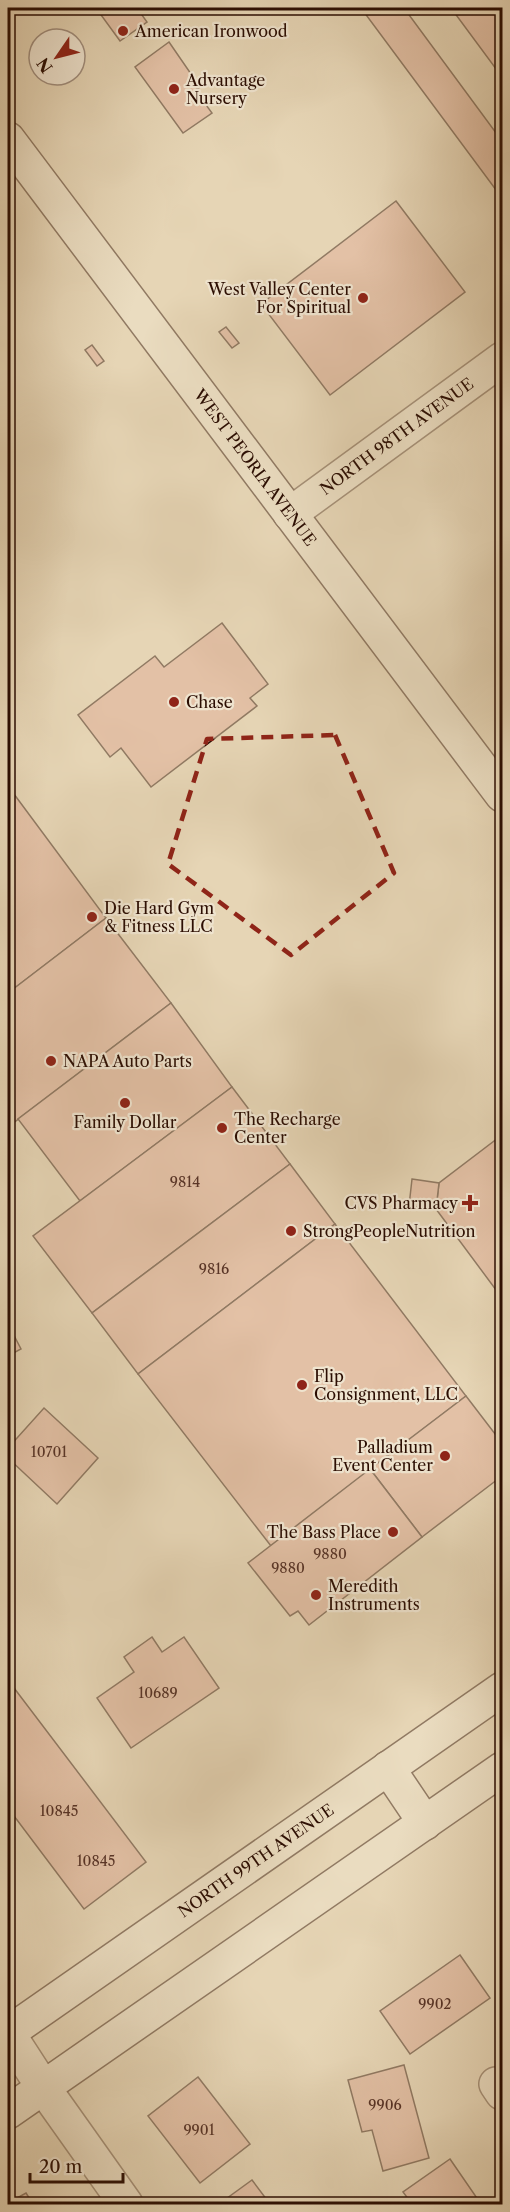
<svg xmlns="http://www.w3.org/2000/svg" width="510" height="2212" font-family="'Libre Caslon Text',serif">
<rect width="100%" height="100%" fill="#e6d5b5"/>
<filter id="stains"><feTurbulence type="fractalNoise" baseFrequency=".00333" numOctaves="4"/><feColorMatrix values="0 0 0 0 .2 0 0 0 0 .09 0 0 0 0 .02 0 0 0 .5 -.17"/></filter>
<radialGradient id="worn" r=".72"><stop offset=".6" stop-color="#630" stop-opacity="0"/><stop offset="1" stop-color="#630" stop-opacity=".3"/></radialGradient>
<g fill="#dfa996" stroke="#2b0d02" stroke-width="1.5">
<path d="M96,8H137L147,22L120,41Z"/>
<path d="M361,8H404L502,141V198Z"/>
<path d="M451,8H502V77Z"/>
<path d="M169,42L200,87L195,90L212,113L183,133L135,67Z"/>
<path d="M396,201L465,292L330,395L261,304Z"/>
<path d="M226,327L239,343L232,348L219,332Z"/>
<path d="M92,345L104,361L97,366L85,350Z"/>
<path d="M222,623L268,684L250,698L257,706L151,787L121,748L110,757L78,715L155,656L164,667Z"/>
<path d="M8,786L106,918L8,993Z"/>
<path d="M106,918L171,1003L8,1127V993Z"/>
<path d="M171,1003L232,1087L80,1201L18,1119Z"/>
<path d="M232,1087L290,1164L92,1313L33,1236Z"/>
<path d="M502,1135V1298L436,1209L439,1183Z"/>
<path d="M290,1164L335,1224L138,1374L92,1313Z"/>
<path d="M412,1179L439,1183L436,1209L409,1206Z"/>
<path d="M335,1224L466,1396L271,1546L138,1374Z"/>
<path d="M8,1324L21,1349L8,1356Z"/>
<path d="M466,1396L502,1443V1476L422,1537L370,1469Z"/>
<path d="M44,1408L98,1458L57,1504L8,1458V1448Z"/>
<path d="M370,1469L422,1537L309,1625L298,1611L290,1616L248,1563Z"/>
<path d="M152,1637L162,1652L184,1637L219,1688L131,1748L97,1698L134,1672L124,1657Z"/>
<path d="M8,1680L146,1862L84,1909L8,1808Z"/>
<path d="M460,1955L490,1998L410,2054L380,2011Z"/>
<path d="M404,2065L429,2158L383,2171L372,2130L362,2132L348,2080Z"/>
<path d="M198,2077L250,2144L200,2183L148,2116Z"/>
<path d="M450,2159L481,2204H412L403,2192Z"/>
<path d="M252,2180L270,2204H219Z"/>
<path d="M26,2193L33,2204H8V2203Z"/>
</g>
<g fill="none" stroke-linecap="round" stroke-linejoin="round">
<defs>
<g id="street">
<path id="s1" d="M290,514L502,359"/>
<path d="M8,2033L43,2087L126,2204"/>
<path d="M496,2084L502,2093"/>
</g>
<g id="secondary">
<path id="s2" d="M8,139L502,795"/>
<path d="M388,1768L425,1823"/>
<path id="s3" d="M8,2033L502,1689"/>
<path d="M8,2112L502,1769"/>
</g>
</defs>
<use href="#street" stroke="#5a3f2f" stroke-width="36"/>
<use href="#secondary" stroke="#2b0d02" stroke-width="36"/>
<use href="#street" stroke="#efe4cf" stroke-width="33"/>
<use href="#secondary" stroke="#efe4cf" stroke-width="33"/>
</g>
<path d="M0 0H510V2212H0ZM335,735L394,873L291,955L168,864L207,739Z" fill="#e6d5b5" fill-opacity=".55" fill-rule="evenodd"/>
<path fill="none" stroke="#8f2418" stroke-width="4.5" stroke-dasharray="12 8" stroke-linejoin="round" d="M335,735L394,873L291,955L168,864L207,739Z"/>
<g fill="#8f2418" stroke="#efe4cf" stroke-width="2">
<circle cx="123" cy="31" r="6"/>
<circle cx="174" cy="89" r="6"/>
<circle cx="363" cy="298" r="6"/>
<circle cx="174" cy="702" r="6"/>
<circle cx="92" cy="917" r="6"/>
<circle cx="51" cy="1061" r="6"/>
<circle cx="125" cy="1103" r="6"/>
<circle cx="222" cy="1128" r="6"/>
<path d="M467 1194h6v6h6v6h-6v6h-6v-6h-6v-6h6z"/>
<circle cx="291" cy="1231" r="6"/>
<circle cx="302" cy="1385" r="6"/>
<circle cx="445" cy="1456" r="6"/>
<circle cx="393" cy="1532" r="6"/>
<circle cx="316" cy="1595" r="6"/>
</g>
<g text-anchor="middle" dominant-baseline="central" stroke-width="4.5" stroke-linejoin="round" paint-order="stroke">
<g font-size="14" fill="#583427">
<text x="185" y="1182">9814</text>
<text x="214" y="1269">9816</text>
<text x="49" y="1452">10701</text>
<text x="330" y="1554">9880</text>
<text x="288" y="1568">9880</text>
<text x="158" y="1693">10689</text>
<text x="59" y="1811">10845</text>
<text x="96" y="1861">10845</text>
<text x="435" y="2004">9902</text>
<text x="385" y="2105">9906</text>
<text x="199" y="2130">9901</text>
</g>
<g font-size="16" fill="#2b0d02" stroke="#efe4cf" text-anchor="start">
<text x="135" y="31">American Ironwood</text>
<text x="186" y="80">Advantage<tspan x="186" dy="18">Nursery</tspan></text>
<text x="351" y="289" text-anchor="end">West Valley Center<tspan x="351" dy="18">For Spiritual</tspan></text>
<text x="186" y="702">Chase</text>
<text x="104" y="908">Die Hard Gym<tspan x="104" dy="18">&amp; Fitness LLC</tspan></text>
<text x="63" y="1061">NAPA Auto Parts</text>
<text x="234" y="1119">The Recharge<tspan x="234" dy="18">Center</tspan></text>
<text x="125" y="1122" text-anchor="middle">Family Dollar</text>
<text x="458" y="1203" text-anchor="end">CVS Pharmacy</text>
<text x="303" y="1231">StrongPeopleNutrition</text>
<text x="314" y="1376">Flip<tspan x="314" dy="18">Consignment, LLC</tspan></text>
<text x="433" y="1447" text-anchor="end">Palladium<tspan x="433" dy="18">Event Center</tspan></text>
<text x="381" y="1532" text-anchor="end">The Bass Place</text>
<text x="328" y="1586">Meredith<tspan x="328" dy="18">Instruments</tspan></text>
</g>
<g font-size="16" fill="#2b0d02" stroke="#efe4cf">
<text stroke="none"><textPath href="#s1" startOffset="132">NORTH 98TH AVENUE</textPath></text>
<text stroke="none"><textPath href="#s2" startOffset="411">WEST PEORIA AVENUE</textPath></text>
<text stroke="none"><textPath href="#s3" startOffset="302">NORTH 99TH AVENUE</textPath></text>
</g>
</g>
<rect width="510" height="2212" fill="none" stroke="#e6d5b5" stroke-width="30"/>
<rect x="9" y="9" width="492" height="2194" fill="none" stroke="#2b0d02" stroke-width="3"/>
<rect x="15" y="15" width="480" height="2182" fill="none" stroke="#2b0d02" stroke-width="1.5"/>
<g transform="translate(57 57) rotate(235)"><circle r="28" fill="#efe4cf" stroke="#a18e7d" stroke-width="1.5"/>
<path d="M0-4.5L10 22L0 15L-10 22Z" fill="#8f2418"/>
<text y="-9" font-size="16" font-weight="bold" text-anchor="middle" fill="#2b0d02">N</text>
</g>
<path d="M30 2173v9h93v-9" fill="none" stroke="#2b0d02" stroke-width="3"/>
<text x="39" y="2173" font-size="18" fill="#2b0d02" stroke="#efe4cf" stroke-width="4.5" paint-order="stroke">20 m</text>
<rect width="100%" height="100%" filter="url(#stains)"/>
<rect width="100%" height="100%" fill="url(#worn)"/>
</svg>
